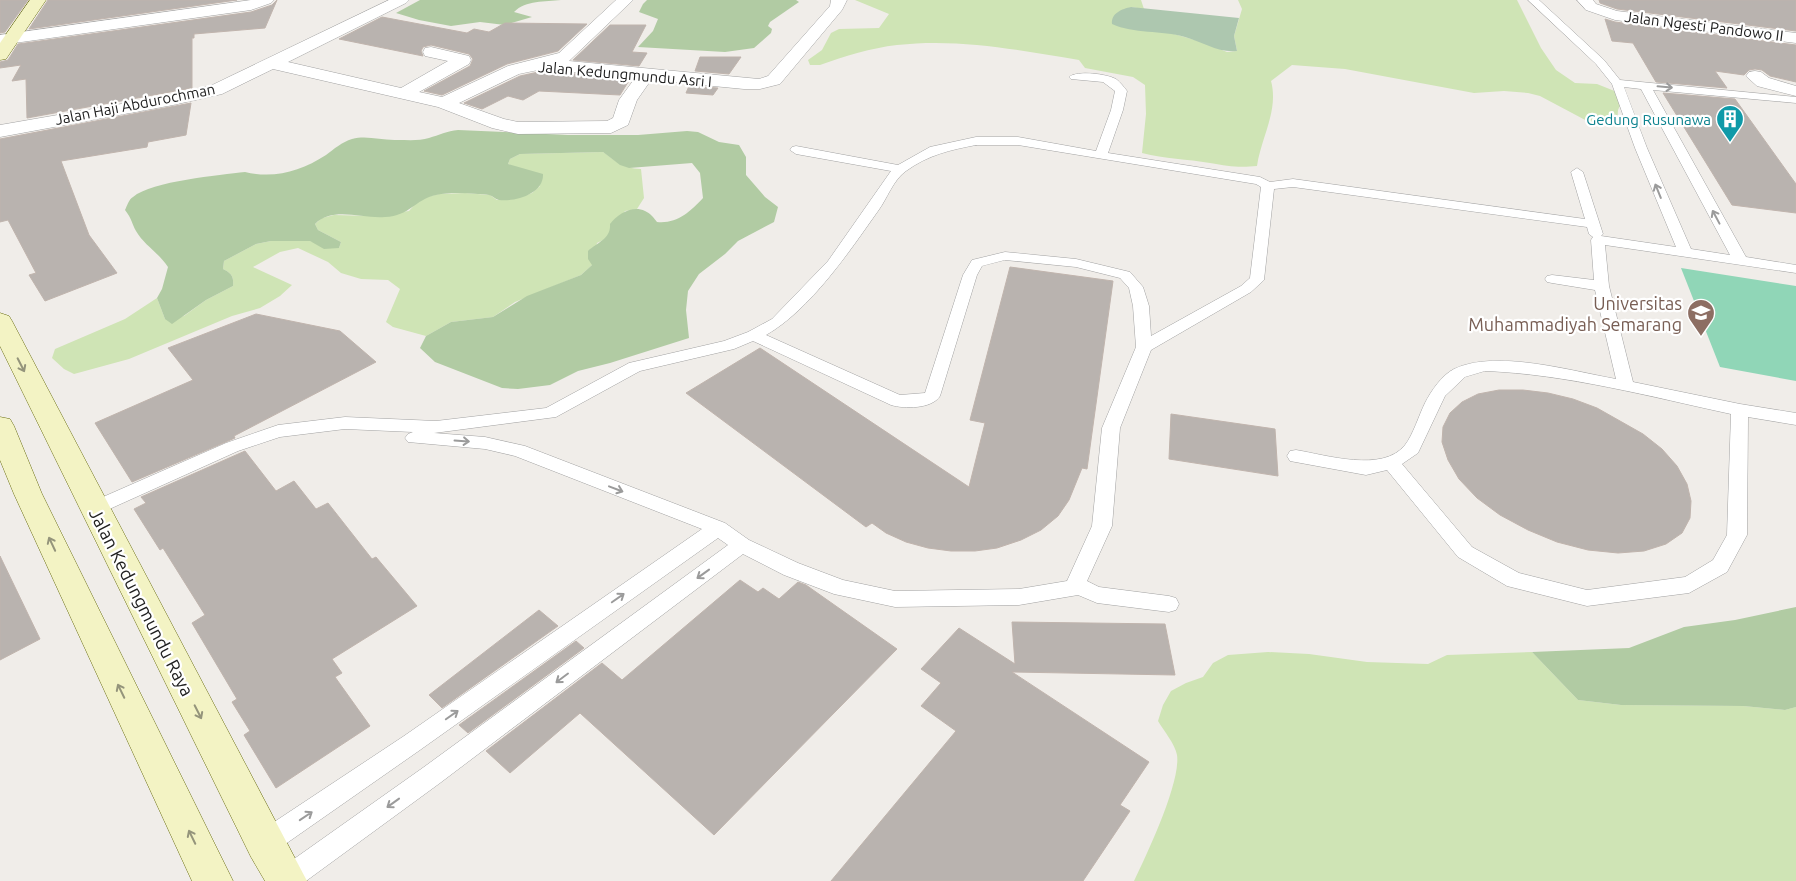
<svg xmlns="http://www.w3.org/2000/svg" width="1796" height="881" font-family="Ubuntu,sans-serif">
<rect width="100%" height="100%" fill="#f0ede9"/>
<g fill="#cfe4b5">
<path d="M855,0H1141L1144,9L1131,7L1167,32L1202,42L1227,52L1237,51L1234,36L1242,9L1238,0H1517L1541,48L1556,70L1575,83L1597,84L1617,92L1622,101L1618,110L1617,123L1613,126L1589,122L1540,96L1528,93L1504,91L1474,93L1345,69L1292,65L1271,81C1279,110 1261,138 1257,166C1238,168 1228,166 1210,163C1187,159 1165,159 1142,153L1146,114L1145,85L1133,77L1085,68L1079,60C1018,50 959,38 897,45C871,48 845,56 820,65H810L808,60L822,50L831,33L839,29L879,28L889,14Z"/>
<path d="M603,152C617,162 622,168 641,169L644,198L637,209L625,211L607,238L597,243L592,265L581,275L515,302L493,317L451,322L426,336L393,327L386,322L400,289L388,280L361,279L341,273L328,262L298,248L280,252L253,267L292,285L280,296L260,308L232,316L129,359L74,374L64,369L52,358L55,349L125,319L157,298L165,319L184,316L206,300L233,286C234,276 231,273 223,269L224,261L256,244L271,241H310L339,248L341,242L318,230L315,224L322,218L334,215L371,216L409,211L417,202L427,197L439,194L465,193L490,195L497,200L521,197L532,193L540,186L517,168L508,164L510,159L520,154Z"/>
<path d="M1268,652L1309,654L1367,662L1428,664L1447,655L1532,652L1578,700L1621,705L1743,706L1785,710L1796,707V881H1134C1147,854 1181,782 1177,755C1175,744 1164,731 1158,721L1163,705L1171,691L1186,683L1203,677L1213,663L1228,655Z"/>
</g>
<g fill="#b1cba3">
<path d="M420,0H561C545,2 526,0 514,12L532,17L505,25L480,22L451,26L419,20L396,13Z"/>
<path d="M647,0H796L799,2L770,22L768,26L772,29L771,33L754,48L725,52L638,47L653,31L658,19L639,12L643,4Z"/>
<path d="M458,130L568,135H638L687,131L698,132L719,142L739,145L746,157V175L765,197L778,207L774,222L738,241L725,254L699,274L688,291L686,310L689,338L610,363L578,371L550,385L518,389L502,388L435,362L420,348L426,336L451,322L493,317L527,296L581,275L592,265L588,259V251C598,242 611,239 610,224C618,214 632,205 645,211C650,213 654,218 657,222C677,224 690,212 703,198L700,173L692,163L629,168L620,165L603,152L520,154L510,159L508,164L543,174C544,194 515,202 499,200C495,199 493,196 489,195C485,194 481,194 478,194C464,193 450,192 436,195C414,200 410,216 385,217C362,219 333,206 315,224L318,230L341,242L339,248L324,249L310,241H271L256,244L224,261L223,269C231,273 234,276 233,286L206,300L172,324L165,319L157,298L162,289L168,267C159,253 144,245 136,231C132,224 132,219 125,210C127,206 129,199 133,197C152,181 220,175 245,172C275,179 301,171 326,155C334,149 342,142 352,139C368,135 382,141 398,140C408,140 420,141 429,138C439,135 447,131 458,130Z"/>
<path d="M1796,607V707L1785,710L1743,706L1621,705L1578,700L1532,652L1629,648L1684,627L1735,620Z"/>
</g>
<path fill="#adc7af" d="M1131,7L1239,18L1234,36L1237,51C1218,53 1203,42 1185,37C1161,30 1134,34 1112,24C1111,13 1122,9 1131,7Z"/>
<path fill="#90d6b7" d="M1681,268L1796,286V381L1720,367Z"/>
<g fill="#b9b3af" stroke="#c0b4ad">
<path d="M0,0H28L5,32L0,33Z"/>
<path d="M48,0H237L29,29Z"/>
<path d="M277,0L265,28L194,34V38H192V88L27,118L26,79L12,81L21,65L0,68V62L8,60L18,44L251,12L272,5Z"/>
<path d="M1599,0H1796V31L1617,9L1600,3Z"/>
<path d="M382,17L467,33L474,29L489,32L505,23L587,24L558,51L507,64L442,95L424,91L470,66L473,59L469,54L431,45L423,47L421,51L423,56L339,39Z"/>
<path d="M1605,19L1615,22L1796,45V82L1770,76L1762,70L1755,69L1749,70L1744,75L1715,71L1727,88L1656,82L1633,43L1612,41Z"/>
<path d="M610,25H646L632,52L647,53L639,66L573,60Z"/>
<path d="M700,57H741L729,74L695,71Z"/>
<path d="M543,71L630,79L620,95L539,91L523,100L508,96L482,109L464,103L520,76Z"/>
<path d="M689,86L718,88L713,95L686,93Z"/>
<path d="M1663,93L1735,99L1796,184V213L1732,205Z"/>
<path d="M191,103L186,135L148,142L147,147L61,161L89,235L117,273L45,301L29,275L36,273L8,220L0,222V139Z"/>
<path d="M1010,267L1113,281L1087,469L1082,468L1069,500L1058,516L1041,530L1021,540L997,548L975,551H951L928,548L906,542L886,533L872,523L866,527L686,393L760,348L969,487L985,423L970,420Z"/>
<path d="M256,314L340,331L376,362L234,436L235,438L132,482L95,423L193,380L168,348Z"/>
<path d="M1499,390H1523L1548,393L1573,399L1597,408L1643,434L1662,449L1677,466L1687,484L1691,501L1690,518L1682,533L1666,544L1644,551L1618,553L1588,550L1557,542L1528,530L1500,515L1477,498L1459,479L1448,460L1442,442L1443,427L1450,413L1462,402L1478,394Z"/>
<path d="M1171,414L1275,429L1278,476L1169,459Z"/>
<path d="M245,451L276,491L294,481L316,509L328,503L372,559L376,557L417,606L332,659L342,673L335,677L370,726L276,788L244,735L250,731L232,702L237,699L192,623L205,615L163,548L160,550L134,509L146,503L141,497Z"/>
<path d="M0,556L40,639L0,660Z"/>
<path d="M740,580L758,592L763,588L779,599L798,582L806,585L897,649L714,835L580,713L510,773L486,751L602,663L622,680Z"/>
<path d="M539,610L558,626L442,708L429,695Z"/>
<path d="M1012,622L1165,624L1175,675L1012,672L1149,762L1120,805L1130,811L1083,881H831L956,731L921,706L941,683L921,669L959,628L1015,664Z"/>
<path d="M576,641L584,648L468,733L459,725Z"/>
</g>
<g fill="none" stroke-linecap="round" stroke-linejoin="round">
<defs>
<path id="service" d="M1528,0H1539L1604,60L1620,80L1796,97V103L1653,90L1746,257L1796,265V273L1605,245L1609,286L1633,382L1740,404L1796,413V425L1748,417L1747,535L1727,572L1689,593L1587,606L1507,586L1458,557L1387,470L1366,475L1290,461L1287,456L1290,451L1296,450C1326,455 1383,473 1405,445C1413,435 1419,415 1425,403C1431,391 1442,375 1454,369C1496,349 1571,371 1616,379L1595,290L1552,283L1547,282L1545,279L1547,276L1552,275L1594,280L1591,240L1593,237L1589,234L1587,227L1293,187L1274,189L1264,280L1251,292L1151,350L1120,428L1112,526L1087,581L1099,587L1169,596L1176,598L1179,604L1176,610L1169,612L1097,603L1078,595L1019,605L895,607L834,594L784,575L743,554L440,783L306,881H274L277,871L424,767L728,545L718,538L420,750L274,852L265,855L256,852L253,843L256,834L404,736L702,529L515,456L485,449L408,442L405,438L408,434L413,432L345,429L280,437L238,451L94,516L87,514L85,509L87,504L226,443L278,425L345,417L436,421L546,408L629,363L724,341L748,332L772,319L828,261L891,171L796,154L790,150L792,147L796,146L898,165L930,147L976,137H1018L1096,151L1111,110L1115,91L1103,82L1071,79L1069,77C1077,70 1107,74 1116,79C1120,82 1124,87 1127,91L1123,110L1108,153L1260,177L1270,182L1293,179L1585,219L1571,172L1577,168L1583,172L1603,234L1601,236L1676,247L1635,148L1612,84L1596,64ZM1624,87L1641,89L1730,255L1691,249L1647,148ZM976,145H1018L1256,184L1261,187L1250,278L1241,286L1151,336L1149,306L1143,287L1130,272L1076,259L1005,252L972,260L963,275L925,393L900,395L766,335C810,310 849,252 878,211C887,199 893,180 906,171C928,155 950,150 976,145ZM1005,260L1076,267L1120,278L1129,288L1133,306L1136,347L1102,428L1092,526L1067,581L1019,589L895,591L843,580L798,563L749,540L725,523L525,446L485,437L434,433L556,417L640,371L734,349L753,341L891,405C904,409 932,409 940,396L977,275L982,266ZM1485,371C1566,374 1652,397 1731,414L1727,535L1713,560L1685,577L1587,590L1519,573L1472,547L1402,464L1418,453L1445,396L1465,377Z"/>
<g id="minor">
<path d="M251,0H274L271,3L251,10L0,45V35Z"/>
<path d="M389,0H409L406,3L288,62L401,88L448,61L425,56L423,52L425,48L431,47L469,56L471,60L469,64L419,92L442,97L508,66L559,53L616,0H633L569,61L759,79L768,76L830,6L831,0H847L842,10L780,84L760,89H744L651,80L637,100L628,125L611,133L518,134L492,128L438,107L273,69L222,94L173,105L0,137V125L173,95L210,86ZM543,69L635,78L619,100L613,118L607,121L518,122L504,119L459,103L519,74Z"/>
<path d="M1577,0H1593L1596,4L1617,11L1796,33V43L1615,20L1586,10Z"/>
<path d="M1755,71L1761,72L1769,78L1796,86V96L1757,86L1746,76L1749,72Z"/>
</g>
<g id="secondary">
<path d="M30,0H46L6,59L0,60V43Z"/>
<path d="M0,313L9,316L12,321L307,881H265L251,857L0,346Z"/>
<path d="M0,417L10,419L14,426L42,494L233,881H192L14,494L0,460Z"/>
</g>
</defs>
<use href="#service" stroke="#a2a2a2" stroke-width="1"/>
<use href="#minor" stroke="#a2a2a2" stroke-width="1"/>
<use href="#secondary" stroke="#6a6e12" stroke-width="1"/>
<use href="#service" fill="#fff" fill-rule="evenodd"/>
<use href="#minor" fill="#fff" fill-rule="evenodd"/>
<use href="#secondary" fill="#f3f3c4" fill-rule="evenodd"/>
</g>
<defs><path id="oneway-shaft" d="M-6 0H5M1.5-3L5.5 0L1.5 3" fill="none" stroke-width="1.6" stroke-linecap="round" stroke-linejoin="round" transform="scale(1.25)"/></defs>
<g stroke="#9b9b9b">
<use href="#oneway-shaft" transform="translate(1665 87) rotate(5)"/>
<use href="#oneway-shaft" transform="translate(1658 191) rotate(-112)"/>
<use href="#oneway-shaft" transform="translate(1716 217) rotate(-118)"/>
<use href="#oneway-shaft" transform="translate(462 441) rotate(4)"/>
<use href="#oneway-shaft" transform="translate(616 489) rotate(21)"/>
<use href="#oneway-shaft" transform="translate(703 574) rotate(144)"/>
<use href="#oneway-shaft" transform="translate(618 598) rotate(-35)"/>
<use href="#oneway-shaft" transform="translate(562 678) rotate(143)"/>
<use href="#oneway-shaft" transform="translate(452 715) rotate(-35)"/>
<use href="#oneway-shaft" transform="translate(393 803) rotate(144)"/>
<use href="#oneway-shaft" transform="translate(306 816) rotate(-34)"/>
</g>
<g stroke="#94947b">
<use href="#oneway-shaft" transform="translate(21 365) rotate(63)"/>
<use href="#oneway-shaft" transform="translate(52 544) rotate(-115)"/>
<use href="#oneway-shaft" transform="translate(121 691) rotate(-116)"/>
<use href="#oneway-shaft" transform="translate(198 712) rotate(63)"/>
<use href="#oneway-shaft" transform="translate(192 837) rotate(-116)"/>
</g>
<defs>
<symbol id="building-pin" viewBox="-11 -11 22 30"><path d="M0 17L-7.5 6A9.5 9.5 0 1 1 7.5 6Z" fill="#0f9aa8" stroke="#fff"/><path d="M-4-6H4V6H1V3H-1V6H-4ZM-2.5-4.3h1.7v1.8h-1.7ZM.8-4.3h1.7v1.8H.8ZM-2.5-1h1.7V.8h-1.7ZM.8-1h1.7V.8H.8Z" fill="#fff"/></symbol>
<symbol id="university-pin" viewBox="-11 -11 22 30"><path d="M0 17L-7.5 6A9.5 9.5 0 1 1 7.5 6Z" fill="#8d6e63" stroke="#fff"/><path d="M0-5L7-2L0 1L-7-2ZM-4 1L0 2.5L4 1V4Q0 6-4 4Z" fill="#fff"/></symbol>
</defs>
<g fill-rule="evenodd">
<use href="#building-pin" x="1714" y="103" width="32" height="43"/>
<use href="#university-pin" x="1685" y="297" width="32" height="43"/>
</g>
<g text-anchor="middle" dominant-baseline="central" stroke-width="4.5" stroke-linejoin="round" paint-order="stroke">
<g font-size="15" fill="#212121" stroke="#fff">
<text transform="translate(1704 26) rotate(7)">Jalan Ngesti Pandowo II</text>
<text transform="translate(625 74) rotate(5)">Jalan Kedungmundu Asri I</text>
<text transform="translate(135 104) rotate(-11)">Jalan Haji Abdurochman</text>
</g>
<g font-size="15" fill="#0d838f" stroke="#fff" text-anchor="end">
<text x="1711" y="119">Gedung Rusunawa</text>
</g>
<g font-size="18" fill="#785e54" stroke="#fff" text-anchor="end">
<text x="1682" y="303">Universitas<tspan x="1682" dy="21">Muhammadiyah Semarang</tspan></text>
</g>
<g font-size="18" fill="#212121" stroke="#fff">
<text transform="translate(142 602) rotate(63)">Jalan Kedungmundu Raya</text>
</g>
</g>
</svg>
